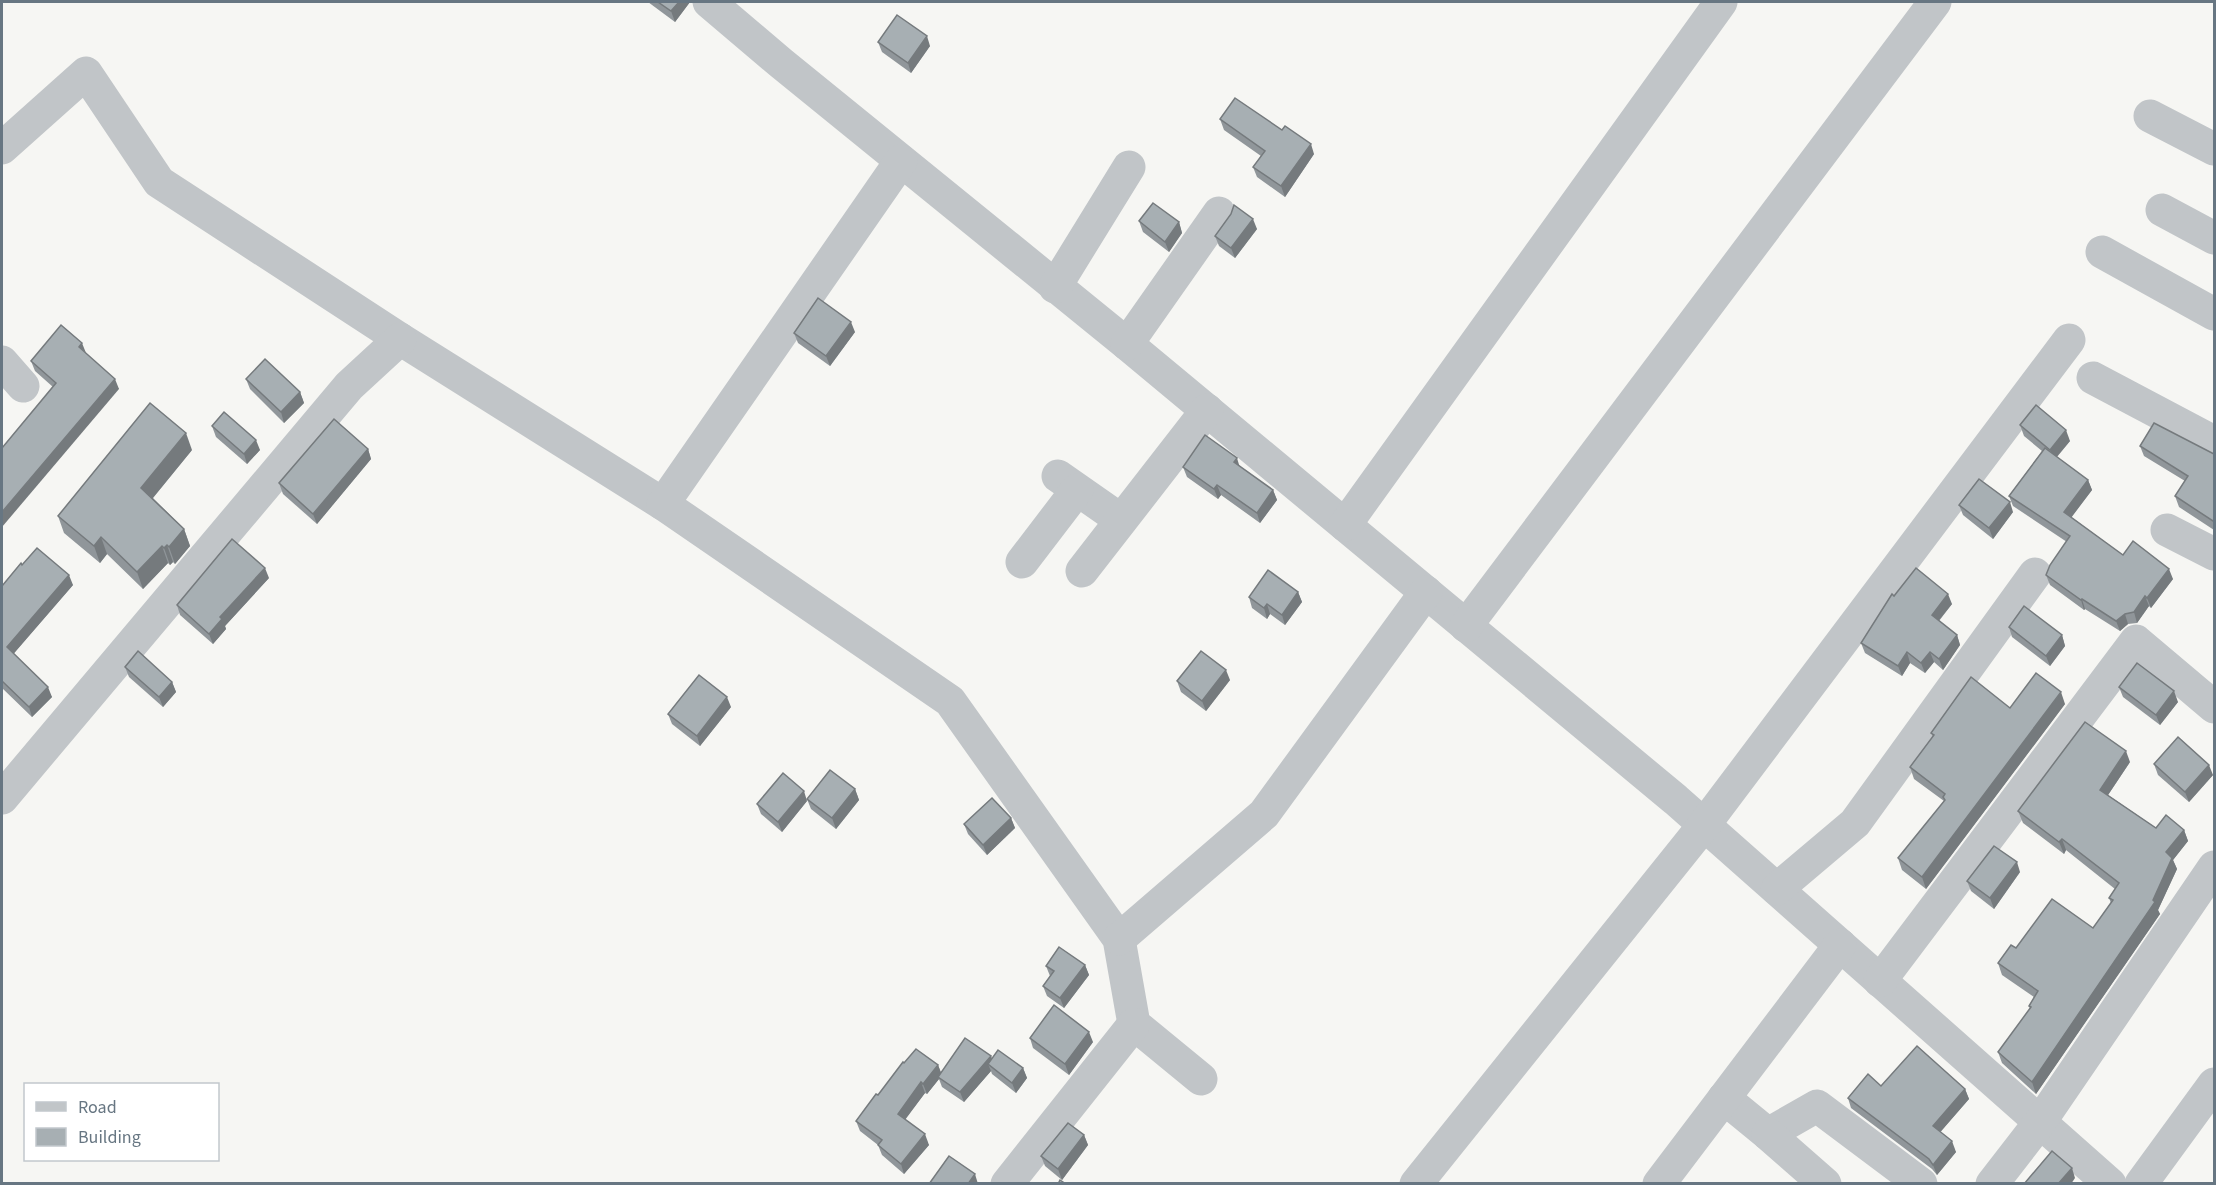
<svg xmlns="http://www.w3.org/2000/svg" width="2216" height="1185" font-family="'Source Sans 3',sans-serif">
<rect width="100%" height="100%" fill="#f6f6f3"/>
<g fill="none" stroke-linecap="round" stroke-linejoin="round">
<g stroke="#c1c5c8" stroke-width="33">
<path d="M709,2L781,63L1127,344L1676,800L2110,1184"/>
<path d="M2150,116L2214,149"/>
<path d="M2,148L86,73L159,182L400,339L663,504"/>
<path d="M901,161L663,504L950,701L1119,939L1134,1024L1201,1079"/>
<path d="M2162,210L2214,238"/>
<path d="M2102,252L2214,314"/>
<path d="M1055,287L1129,167"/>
<path d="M1127,344L1219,213"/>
<path d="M2,362L23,386"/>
<path d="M2093,378L2214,442"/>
<path d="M1058,476L1121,520"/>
<path d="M1345,525L1721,2"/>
<path d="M2167,530L2214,554"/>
<path d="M1022,562L1077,490"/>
<path d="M1082,571L1207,410"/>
<path d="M1466,626L1935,2"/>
<path d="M2,798L349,386L400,339"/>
<path d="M1777,889L1855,823L2035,574"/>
<path d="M1119,939L1264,814L1426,592"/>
<path d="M1880,981L2136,641L2214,707"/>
<path d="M1724,1098L1768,1134L1817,1106L1921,1184"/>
<path d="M1768,1134L1825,1184"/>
<path d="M1007,1184L1134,1024"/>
<path d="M1416,1184L1704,825L2069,340"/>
<path d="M1659,1184L1840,945"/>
<path d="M1992,1184L2040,1122L2214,867"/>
<path d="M2141,1184L2214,1084"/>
</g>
</g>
<g fill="#90969a">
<path d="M648,2H690L675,22Z"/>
<path d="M878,42L930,46L911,73L882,52Z"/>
<path d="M1220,119L1314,154L1285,197L1257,177L1253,167L1261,156L1224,130Z"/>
<path d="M1231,214L1257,229L1235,258L1219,246L1215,236Z"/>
<path d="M1139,221L1179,222L1182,233L1169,252L1143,232Z"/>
<path d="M855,332L830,366L798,343L794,333Z"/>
<path d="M86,353L119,389L53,387L35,371L31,361Z"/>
<path d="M246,379L300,392L304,403L284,423L250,389Z"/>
<path d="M2020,425L2070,441L2057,457L2088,480L2092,490L2071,517L2123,555L2173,579L2151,608L2149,606L2137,623L2128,624L2120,631L2085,609L2084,610L2050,585L2046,575L2067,542L2013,506L2009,496L2042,451L2024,436Z"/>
<path d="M212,426L260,450L247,464L216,437Z"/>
<path d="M2140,446L2214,454V530L2179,507L2175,496L2185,481L2144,456Z"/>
<path d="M368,449L371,459L317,524L283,494L279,483Z"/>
<path d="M192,450L153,498L184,529L190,546L175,564L173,562L170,565L168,563L143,589L107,554L100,563L64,533L58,516Z"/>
<path d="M1239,466L1273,490L1277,500L1260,523L1221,495L1218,499L1187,477L1183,467Z"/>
<path d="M1959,505L2013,512L1993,539L1963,515Z"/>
<path d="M22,565L73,585L13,654L52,697L32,717L2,688V586Z"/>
<path d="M269,578L225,626L226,629L213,644L180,615L177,605Z"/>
<path d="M1298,592L1302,602L1285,625L1270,614L1267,619L1252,608L1249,597Z"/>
<path d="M1894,596L1952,604L1939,621L1957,635L1960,645L1943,670L1934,662L1925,673L1910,663L1902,676L1865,653L1861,643Z"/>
<path d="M2009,627L2062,635L2065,646L2050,666L2012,637Z"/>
<path d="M125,667L172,682L176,692L163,707L129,677Z"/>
<path d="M1230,680L1206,711L1181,692L1177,681Z"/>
<path d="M2119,687L2178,702L2160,725L2123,697Z"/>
<path d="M2065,704L1926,889L1902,870L1898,858L1944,801L1914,779L1910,767L1933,737L1931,733L2010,708Z"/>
<path d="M731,707L700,746L672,724L668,714Z"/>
<path d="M2130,762L2108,795L2156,828L2184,830L2188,841L2173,860L2177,869L2158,910L2160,914L2036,1094L2002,1063L1998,1052L2030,1009L2029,1006L2034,997L2002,975L1998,963L2016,948L2093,928L2111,903L2109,898L2115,889L2066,850L2064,854L2023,823L2018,811Z"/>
<path d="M2154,764L2213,775L2189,802L2158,775Z"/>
<path d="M855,789L859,800L836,829L811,809L807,799Z"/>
<path d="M807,801L782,832L761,814L757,804Z"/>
<path d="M1011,818L1015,828L987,855L968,834L964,824Z"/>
<path d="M2020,872L1994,909L1971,891L1967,881Z"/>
<path d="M1085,965L1089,975L1064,1008L1047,996L1043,986L1050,976L1046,966Z"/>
<path d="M1030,1038L1093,1042L1069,1075L1033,1048Z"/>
<path d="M991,1056L992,1059L1023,1068L1027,1078L1016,1093L992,1074L991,1071L964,1102L942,1087L939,1079L927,1094L925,1093L905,1119L929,1145L904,1174L882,1155L878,1145L860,1131L856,1121L878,1095L904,1063L938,1065L941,1073Z"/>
<path d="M1881,1086L1965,1089L1969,1099L1940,1132L1956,1152L1937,1175L1932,1169L1851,1108L1848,1098Z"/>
<path d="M1084,1135L1088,1145L1062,1180L1045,1166L1041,1156Z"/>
</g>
<g fill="#757a7d">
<path d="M679,2H690L675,22L671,11Z"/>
<path d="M927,36L930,46L911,73L908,63Z"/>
<path d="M1311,144L1314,154L1285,197L1281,186Z"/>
<path d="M1253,219L1257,229L1235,258L1231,248Z"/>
<path d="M1179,222L1182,233L1169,252L1165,242Z"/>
<path d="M851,322L855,332L830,366L826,356Z"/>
<path d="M82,343L86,353L79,347Z"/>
<path d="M115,379L119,389L2,527V512Z"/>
<path d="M300,392L304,403L284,423L281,412Z"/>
<path d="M2066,430L2070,441L2054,460L2050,450Z"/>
<path d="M186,433L192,450L147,505L141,488Z"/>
<path d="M256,440L260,450L247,464L244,454Z"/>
<path d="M368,449L371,459L317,524L313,514Z"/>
<path d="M1237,458L1240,468L1234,462Z"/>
<path d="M2088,480L2092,490L2068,522L2064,512Z"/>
<path d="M1217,485L1221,495L1218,499L1214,489Z"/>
<path d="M1273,490L1277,500L1260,523L1257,513Z"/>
<path d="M2010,502L2013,512L1993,539L1989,528Z"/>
<path d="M184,529L190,546L175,564L169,547Z"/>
<path d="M101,537L107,554L100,563L94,546Z"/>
<path d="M167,545L173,562L170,565L164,548Z"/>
<path d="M162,546L168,563L143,589L137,572Z"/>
<path d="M265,568L269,578L225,626L226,629L213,644L209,634L220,617Z"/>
<path d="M2169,569L2173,579L2151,608L2147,598Z"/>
<path d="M69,575L73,585L10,658L7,647Z"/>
<path d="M1298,592L1302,602L1285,625L1282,615Z"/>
<path d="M1948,594L1952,604L1935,625L1932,615Z"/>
<path d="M2145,596L2149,606L2137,623L2134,612Z"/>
<path d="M2082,599L2085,609L2084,610L2081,600Z"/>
<path d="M1267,604L1270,614L1267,619L1264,608Z"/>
<path d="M2125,614L2128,624L2120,631L2116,621Z"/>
<path d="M1957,635L1960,645L1943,670L1939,659Z"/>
<path d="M2062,635L2065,646L2050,666L2046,656Z"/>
<path d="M1907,652L1910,663L1902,676L1898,666Z"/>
<path d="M1930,652L1934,662L1925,673L1921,663Z"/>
<path d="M1226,670L1230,680L1206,711L1202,701Z"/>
<path d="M172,682L176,692L163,707L159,697Z"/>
<path d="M48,687L52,697L32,717L29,707Z"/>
<path d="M2174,691L2178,702L2160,725L2156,715Z"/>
<path d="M2061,692L2065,704L1926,889L1922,877Z"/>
<path d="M727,697L731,707L700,746L697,736Z"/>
<path d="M2126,751L2130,762L2104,801L2100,790Z"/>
<path d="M2209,765L2213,775L2189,802L2185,792Z"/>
<path d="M855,789L859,800L836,829L832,818Z"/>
<path d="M804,791L807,801L782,832L778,822Z"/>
<path d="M1011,818L1015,828L987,855L983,845Z"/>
<path d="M2184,830L2188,841L2173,860L2177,869L2158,910L2160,914L2036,1094L2032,1082L2153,900L2166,852Z"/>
<path d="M2062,839L2066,850L2064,854L2059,842Z"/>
<path d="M2017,862L2020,872L1994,909L1990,898Z"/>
<path d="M1085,965L1089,975L1064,1008L1060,998Z"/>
<path d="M1089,1032L1093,1042L1069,1075L1065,1064Z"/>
<path d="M991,1056L994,1066L988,1064L991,1071L964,1102L960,1092Z"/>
<path d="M938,1065L942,1075L938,1077L939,1079L927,1094L923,1084Z"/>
<path d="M1023,1068L1027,1078L1016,1093L1012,1083Z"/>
<path d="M921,1082L925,1093L902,1124L898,1114Z"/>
<path d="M1965,1089L1969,1099L1937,1136L1933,1126Z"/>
<path d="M925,1134L929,1145L904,1174L901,1164Z"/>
<path d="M1084,1135L1088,1145L1062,1180L1058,1169Z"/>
<path d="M1952,1141L1956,1152L1937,1175L1933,1165Z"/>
<path d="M2072,1168L2075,1178L2071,1184H2058Z"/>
<path d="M975,1174L978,1184H968Z"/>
</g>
<g fill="#a7afb3" stroke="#757a7d" stroke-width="1.5">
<path d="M658,2H679L671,11Z"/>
<path d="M897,15L927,36L908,63L878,42Z"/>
<path d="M1235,98L1282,130L1285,126L1311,144L1281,186L1253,167L1265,151L1220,119Z"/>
<path d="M1153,203L1179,222L1165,242L1139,221Z"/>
<path d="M1234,205L1253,219L1231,248L1215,236L1231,214Z"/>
<path d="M818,298L851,322L826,356L794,333Z"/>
<path d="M61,325L82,343L79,347L115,379L2,512V448L56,383L31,361Z"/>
<path d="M265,359L300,392L281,412L246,379Z"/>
<path d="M150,403L186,433L141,488L184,529L169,547L167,545L164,548L162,546L137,572L101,537L94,546L58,516Z"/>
<path d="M2036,405L2066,430L2050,450L2020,425Z"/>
<path d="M224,412L256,440L244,454L212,426Z"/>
<path d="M334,419L368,449L313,514L279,483Z"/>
<path d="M2154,423L2214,454V520L2213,521L2175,496L2188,476L2140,446Z"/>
<path d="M1205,435L1237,458L1234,462L1273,490L1257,513L1217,485L1214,489L1183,467Z"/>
<path d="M2045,448L2088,480L2064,512L2123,555L2133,541L2169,569L2147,598L2145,596L2134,612L2125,614L2116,621L2082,599L2081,600L2046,575L2050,565L2070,536L2009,496Z"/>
<path d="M1979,479L2010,502L1989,528L1959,505Z"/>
<path d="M232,539L265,568L220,617L222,619L209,634L177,605Z"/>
<path d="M37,548L69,575L7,647L48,687L29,707L2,681V586L21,563L22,565Z"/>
<path d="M1916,568L1948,594L1932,615L1957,635L1939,659L1930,652L1921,663L1907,652L1898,666L1861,643L1892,594L1894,596Z"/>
<path d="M1268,570L1298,592L1282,615L1267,604L1264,608L1249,597Z"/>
<path d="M2024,606L2062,635L2046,656L2009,627Z"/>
<path d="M138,651L172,682L159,697L125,667Z"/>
<path d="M1201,651L1226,670L1202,701L1177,681Z"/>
<path d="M2137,663L2174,691L2156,715L2119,687Z"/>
<path d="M2036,673L2061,692L1922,877L1898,858L1945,800L1943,797L1945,794L1910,767L1934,735L1931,733L1971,677L2010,708Z"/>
<path d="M699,675L727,697L697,736L668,714Z"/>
<path d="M2085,722L2126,751L2100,790L2156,828L2166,815L2184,830L2166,852L2172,858L2153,900L2155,902L2032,1082L1998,1052L2031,1007L2029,1006L2038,991L1998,963L2011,945L2016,948L2052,899L2093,928L2113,900L2109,898L2119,883L2062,839L2059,842L2018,811Z"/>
<path d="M2178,737L2209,765L2185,792L2154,764Z"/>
<path d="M830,770L855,789L832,818L807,799Z"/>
<path d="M783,773L804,791L778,822L757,804Z"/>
<path d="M992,798L1011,818L983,845L964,824Z"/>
<path d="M1994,846L2017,862L1990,898L1967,881Z"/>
<path d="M1059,947L1085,965L1060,998L1043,986L1054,971L1046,966Z"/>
<path d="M1054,1005L1089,1032L1065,1064L1030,1038Z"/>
<path d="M965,1038L991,1056L960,1092L938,1077Z"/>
<path d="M1917,1046L1965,1089L1933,1126L1952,1141L1933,1165L1929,1159L1848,1098L1868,1074L1881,1086Z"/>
<path d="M916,1049L938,1065L923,1084L921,1082L898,1114L925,1134L901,1164L878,1145L882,1140L856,1121L876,1094L878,1095L903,1062L904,1063Z"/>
<path d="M998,1050L1023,1068L1012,1083L988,1064Z"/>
<path d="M1068,1123L1084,1135L1058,1169L1041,1156Z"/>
<path d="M2052,1151L2072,1168L2058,1184H2024Z"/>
<path d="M949,1156L975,1174L968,1184H929Z"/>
<path d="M1060,1180L1066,1184H1058Z"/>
</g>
<rect width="2216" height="1185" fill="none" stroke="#677682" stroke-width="6"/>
<rect x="24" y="1083" width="195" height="78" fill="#ffffff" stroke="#c2c8cd" stroke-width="1.5"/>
<rect x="36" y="1102" width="30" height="9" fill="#c1c5c8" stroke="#c2c8cd" stroke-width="1.5"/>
<text x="78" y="1113" font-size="18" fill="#677682">Road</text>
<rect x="36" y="1128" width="30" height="18" fill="#a7afb3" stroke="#c2c8cd" stroke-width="1.5"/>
<text x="78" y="1143" font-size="18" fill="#677682">Building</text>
</svg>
